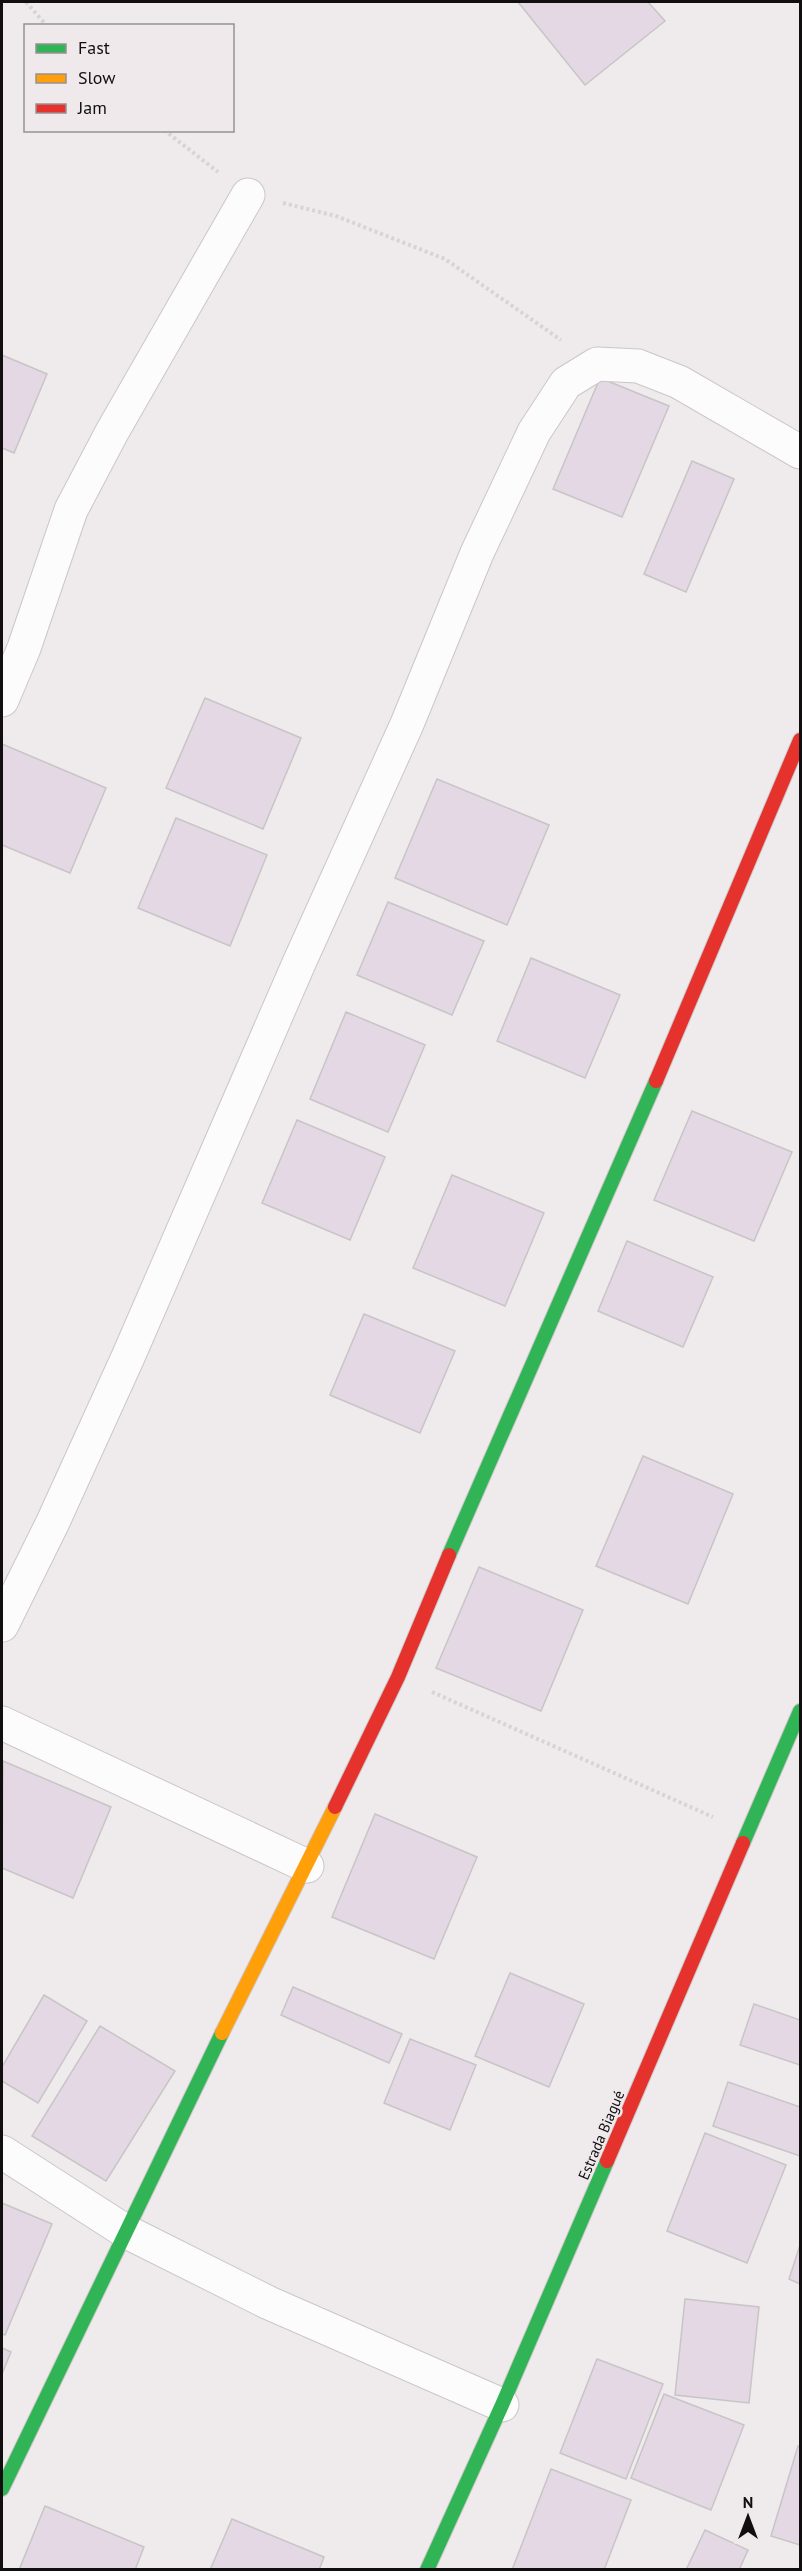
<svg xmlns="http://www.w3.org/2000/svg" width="802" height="2571" font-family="'PT Sans',sans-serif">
<rect width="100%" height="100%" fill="#efeaec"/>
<g fill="#e4d8e5" stroke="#c7c5c6" stroke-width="1.5">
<path d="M518,2H648L665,21L585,85Z"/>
<path d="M2,355L47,374L14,453L2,448Z"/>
<path d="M600,378L669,406L622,517L553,489Z"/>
<path d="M692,461L734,479L686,592L644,574Z"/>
<path d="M205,698L301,738L263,829L166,788Z"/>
<path d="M2,744L106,788L70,873L2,845Z"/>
<path d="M437,779L549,825L507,925L395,878Z"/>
<path d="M176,818L267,855L230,946L138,908Z"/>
<path d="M388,902L484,941L452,1015L357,975Z"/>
<path d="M531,958L620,995L585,1078L497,1041Z"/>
<path d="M346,1012L425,1045L388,1132L310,1099Z"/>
<path d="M692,1111L792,1152L754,1241L654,1200Z"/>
<path d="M297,1120L385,1157L350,1240L262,1203Z"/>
<path d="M452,1175L544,1213L505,1306L413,1268Z"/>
<path d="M627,1241L713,1277L683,1347L598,1311Z"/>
<path d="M364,1314L455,1351L420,1433L330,1395Z"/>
<path d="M643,1456L733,1494L688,1604L596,1566Z"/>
<path d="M479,1567L583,1610L541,1711L436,1668Z"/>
<path d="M3,1761L111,1807L73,1898L2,1868Z"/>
<path d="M375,1814L477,1857L434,1959L332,1917Z"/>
<path d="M510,1973L584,2004L549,2087L475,2056Z"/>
<path d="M293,1987L402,2034L389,2063L281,2015Z"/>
<path d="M44,1995L87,2021L38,2103L2,2081V2067Z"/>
<path d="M754,2004L800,2020V2065L740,2045Z"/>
<path d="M100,2026L175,2071L106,2181L32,2136Z"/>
<path d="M410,2039L476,2065L450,2130L384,2103Z"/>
<path d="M728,2082L800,2107V2156L713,2126Z"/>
<path d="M705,2133L786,2165L747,2263L667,2231Z"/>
<path d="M2,2203L52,2224L5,2335L2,2334Z"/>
<path d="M800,2245V2284L789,2279Z"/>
<path d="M685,2299L759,2307L749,2403L675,2395Z"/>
<path d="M2,2348L11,2352L2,2374Z"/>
<path d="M597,2359L663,2384L626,2479L560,2453Z"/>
<path d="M664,2394L744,2425L711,2510L631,2478Z"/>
<path d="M798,2446L800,2447V2545L771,2536Z"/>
<path d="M551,2469L631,2500L604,2570H512Z"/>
<path d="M45,2506L144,2547L135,2570H19Z"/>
<path d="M232,2519L324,2557L319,2570H210Z"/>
<path d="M705,2530L748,2550L739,2570H686Z"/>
</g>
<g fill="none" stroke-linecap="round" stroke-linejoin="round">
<defs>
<g id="street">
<path d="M2,700L24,648L71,510L112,432L248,195"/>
<path d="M2,1625L52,1524L128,1357L299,963L407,724L477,553L534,432L566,383L597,364L638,366L679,382L800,452"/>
<path d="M2,1723L307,1866"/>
<path d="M2,2152L125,2231L269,2303L502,2405"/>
</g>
<g id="fast">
<path d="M449,1555L656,1081"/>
<path d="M743,1843L800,1711"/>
<path d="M2,2489L222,2033"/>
<path d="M427,2570L502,2405L607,2161"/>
</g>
<path id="slow" d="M222,2033L335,1807"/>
<g id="jam">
<path d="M656,1081L800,740"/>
<path d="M335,1807L398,1677L449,1555"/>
<path d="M607,2161L743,1843"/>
</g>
</defs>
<use href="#street" stroke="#cbc7c8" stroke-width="35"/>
<use href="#fast" stroke="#cbc7c8" stroke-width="16"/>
<use href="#slow" stroke="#cbc7c8" stroke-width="16"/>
<use href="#jam" stroke="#cbc7c8" stroke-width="16"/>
<g stroke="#d6d4d5" stroke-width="4" stroke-dasharray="3 3" stroke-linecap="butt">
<path d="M26,2L47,26"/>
<path d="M164,130L218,172"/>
<path d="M283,203L336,216L445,259L561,340"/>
<path d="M432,1692L713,1817"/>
</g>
<use href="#street" stroke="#fdfcfc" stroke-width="33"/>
<use href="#fast" stroke="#30b455" stroke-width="14"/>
<use href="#slow" stroke="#ff9f0a" stroke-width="14"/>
<use href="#jam" stroke="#e5322d" stroke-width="14"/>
</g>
<g text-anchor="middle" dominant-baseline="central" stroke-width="5" stroke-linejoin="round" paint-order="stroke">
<g font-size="15" fill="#100e0f" stroke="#f0e9ec">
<text transform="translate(601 2135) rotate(-67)">Estrada Biagué</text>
</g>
</g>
<rect width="802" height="2571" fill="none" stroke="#100e0f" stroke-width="6"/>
<rect x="24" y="24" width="210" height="108" fill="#f0e9ec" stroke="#969194" stroke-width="1.5"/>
<rect x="36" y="44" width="30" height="9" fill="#30b455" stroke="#969194" stroke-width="1.5"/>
<text x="78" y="54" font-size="18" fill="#100e0f">Fast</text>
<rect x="36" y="74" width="30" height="9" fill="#ff9f0a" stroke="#969194" stroke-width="1.5"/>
<text x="78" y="84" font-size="18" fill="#100e0f">Slow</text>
<rect x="36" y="104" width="30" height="9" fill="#e5322d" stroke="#969194" stroke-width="1.5"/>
<text x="78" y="114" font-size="18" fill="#100e0f">Jam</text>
<g transform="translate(748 2517)" stroke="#f0e9ec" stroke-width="4.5" paint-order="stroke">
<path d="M0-4.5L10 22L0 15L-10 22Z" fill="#100e0f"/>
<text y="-9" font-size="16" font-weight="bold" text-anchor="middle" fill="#100e0f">N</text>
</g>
</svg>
